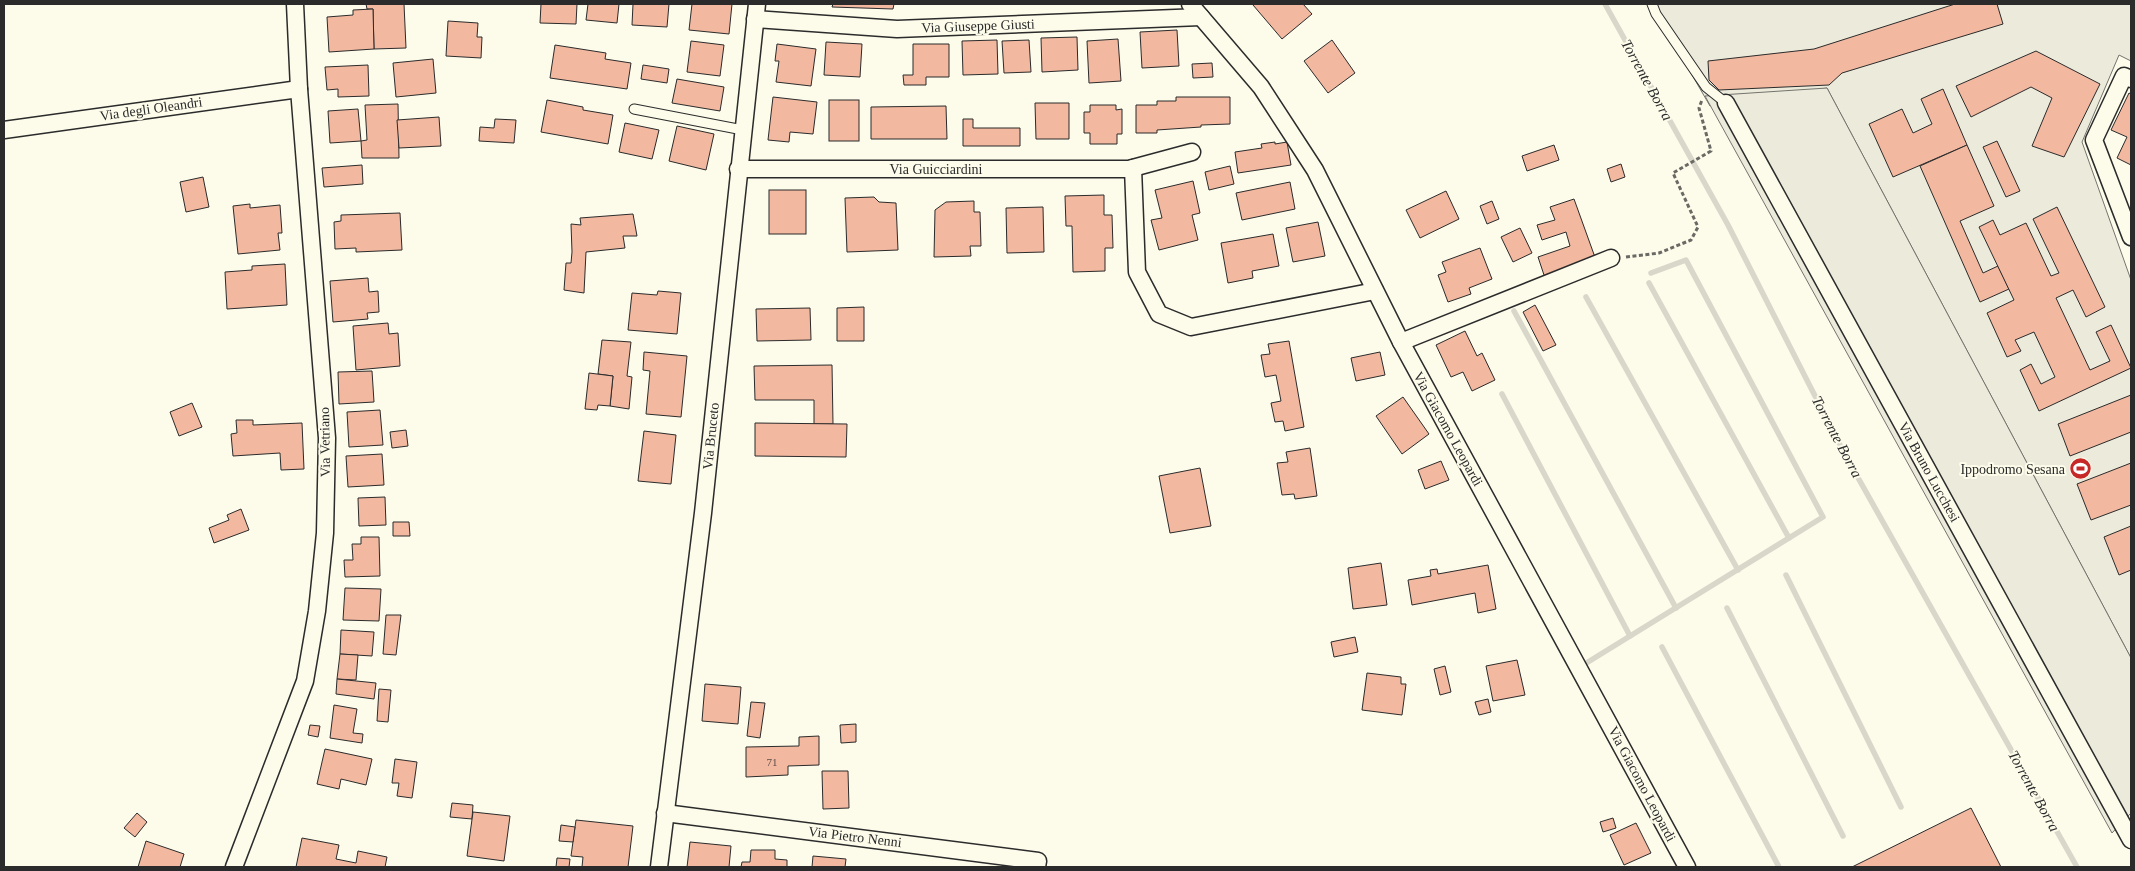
<svg xmlns="http://www.w3.org/2000/svg" width="2135" height="871" font-family="'Times New Roman',serif">
<rect width="100%" height="100%" fill="#fdfbea"/>
<path fill="#ecebdb" stroke="#74746e" d="M1651,4H2131V61L2119,55L2082,142L2131,280V658L1827,88L1710,106Z"/>
<path fill="#eceadb" stroke="#74746e" d="M1827,88L2131,658V813L2112,833L1705,96Z"/>
<g fill="none" stroke-linecap="round" stroke-linejoin="round">
<g stroke="#d8d7c9" stroke-width="5.5">
<path d="M1605,4L1728,225L1843,451L2077,867"/>
<path d="M1649,283L1789,538"/>
<path d="M1586,297L1738,570"/>
<path d="M1514,311L1676,608"/>
<path d="M1502,394L1630,636"/>
<path d="M1786,575L1901,807"/>
<path d="M1727,608L1843,836"/>
<path d="M1662,647L1779,867"/>
<path d="M1588,662L1823,517L1686,260L1651,273"/>
</g>
</g>
<g fill="#f2b8a0" stroke="#2b2b2b">
<path d="M366,4H404L406,48L374,49L373,9H367Z"/>
<path d="M541,4H577L576,24L540,23Z"/>
<path d="M588,4H619L617,23L586,20Z"/>
<path d="M633,4H669L667,27L632,25Z"/>
<path d="M692,4H732L729,34L689,30Z"/>
<path d="M833,4H894L893,9L832,7Z"/>
<path d="M1254,4H1303L1312,14L1282,39L1253,5Z"/>
<path d="M1955,4H1997L2003,24L1842,73L1829,85L1719,90L1709,80L1708,61L1814,49Z"/>
<path d="M373,9L374,49L329,52L327,17L353,15V10Z"/>
<path d="M448,21L478,23L477,37H482L481,58L446,56Z"/>
<path d="M1177,30L1179,66L1142,68L1140,32Z"/>
<path d="M1077,37L1078,70L1042,72L1041,38Z"/>
<path d="M1118,39L1121,81L1089,83L1087,41Z"/>
<path d="M997,40L998,74L963,75L962,41Z"/>
<path d="M1029,40L1031,72L1004,73L1002,41Z"/>
<path d="M1332,40L1355,73L1328,93L1304,61Z"/>
<path d="M691,41L724,45L720,76L687,72Z"/>
<path d="M826,42L862,44L860,77L824,75Z"/>
<path d="M777,44L816,49L811,86L776,82L779,61H775Z"/>
<path d="M913,44H949V77H926V85H904L903,75H913Z"/>
<path d="M555,45L606,53L605,59L631,63L627,89L550,78Z"/>
<path d="M2036,51L2100,84L2064,157L2032,146L2052,98L2031,87L1971,117L1956,86Z"/>
<path d="M433,59L436,93L396,97L393,63Z"/>
<path d="M1212,63L1213,77L1193,78L1192,64Z"/>
<path d="M368,65L369,96L338,97V89L327,90L325,67Z"/>
<path d="M643,65L669,69L667,83L641,79Z"/>
<path d="M677,79L724,87L720,111L672,103Z"/>
<path d="M1943,89L1967,145L1893,177L1869,124L1902,109L1913,133L1932,124L1921,99Z"/>
<path d="M2129,93L2131,94V165L2117,158L2127,137L2111,130Z"/>
<path d="M773,97L817,102L813,134L790,132L789,142L768,140Z"/>
<path d="M1176,97H1230V124L1201,125V127L1157,130V133H1136V105H1157V101H1176Z"/>
<path d="M547,100L583,107V110L613,115L608,144L541,132Z"/>
<rect x="829" y="100" width="30" height="41"/>
<path d="M1035,103H1069V139H1036Z"/>
<path d="M398,104L399,158H362L361,141L367,140L365,105Z"/>
<path d="M1090,105H1116V110L1122,109V134H1117V144H1090V133H1084V112H1090Z"/>
<path d="M946,106L947,139H871V107Z"/>
<path d="M358,109L361,141L330,143L328,111Z"/>
<path d="M439,117L441,146L399,148L397,120Z"/>
<path d="M495,119L516,120L514,143L479,141L480,127L494,128Z"/>
<path d="M963,119H973V128H1020V146H963Z"/>
<path d="M625,123L659,130L652,159L619,152Z"/>
<path d="M677,126L714,134L706,170L669,161Z"/>
<path d="M1997,141L2020,191L2006,197L1983,147Z"/>
<path d="M1275,142V144L1287,142L1291,165L1238,173L1235,152L1262,148L1261,144Z"/>
<path d="M1554,145L1559,160L1527,171L1522,156Z"/>
<path d="M1967,145L1994,206L1960,221L1983,273L1998,266L2009,289L1980,302L1920,166Z"/>
<path d="M1621,164L1625,177L1611,182L1607,169Z"/>
<path d="M362,165L363,184L324,187L322,168Z"/>
<path d="M1230,166L1234,184L1209,190L1205,172Z"/>
<path d="M203,177L209,207L186,212L180,182Z"/>
<path d="M1193,181L1200,213L1192,215L1198,240L1159,250L1151,220L1162,218L1155,190Z"/>
<path d="M1290,182L1295,209L1242,220L1236,193Z"/>
<rect x="769" y="190" width="37" height="44"/>
<path d="M1446,191L1459,219L1420,238L1406,210Z"/>
<path d="M1104,195V215H1112L1113,248H1105V271L1073,272L1072,226H1066L1065,196Z"/>
<path d="M874,197L879,202L896,203L898,250L847,252L845,198Z"/>
<path d="M1574,199L1596,260L1545,278L1538,257L1570,246L1566,232L1542,240L1537,225L1555,220L1550,207Z"/>
<path d="M974,201V212H980L981,246H970L971,256L934,257L935,210L946,202Z"/>
<path d="M1492,201L1499,219L1487,224L1480,206Z"/>
<path d="M250,204V208L280,205L282,233H278L280,250L238,254L233,206Z"/>
<path d="M1043,207L1044,252L1007,253L1006,208Z"/>
<path d="M2057,207L2105,307L2086,317L2073,290L2056,298L2090,370L2110,361L2096,332L2111,325L2131,368L2039,411L2020,370L2031,364L2041,384L2055,377L2034,332L2015,340L2021,351L2007,357L1987,313L2014,300L1979,227L1993,220L2000,235L2026,223L2051,276L2059,273L2033,219Z"/>
<path d="M400,213L402,250L356,252V248L335,249L334,222L341,221V215Z"/>
<path d="M633,214L637,236H623L625,248L586,252L584,293L564,290L566,263H571L572,252L571,224L581,225L580,218Z"/>
<path d="M1318,222L1325,256L1293,262L1286,228Z"/>
<path d="M1520,228L1532,253L1513,262L1501,237Z"/>
<path d="M1273,234L1279,266L1252,271L1253,278L1228,283L1221,243Z"/>
<path d="M1480,248L1492,279L1469,288L1471,294L1448,302L1438,275L1446,272L1442,262Z"/>
<path d="M285,264L287,305L227,309L225,272L252,270V266Z"/>
<path d="M368,278L369,292L378,291L379,312L367,313L368,319L333,322L330,281Z"/>
<path d="M658,291L681,293L677,334L628,330L632,293L657,295Z"/>
<path d="M1535,305L1556,345L1543,351L1523,312Z"/>
<path d="M864,307V341H837V308Z"/>
<path d="M810,308L811,340L757,341L756,309Z"/>
<path d="M388,323L389,334L398,333L400,366L356,370L353,326Z"/>
<path d="M1465,331L1477,356L1482,353L1495,380L1472,391L1463,372L1451,377L1436,345Z"/>
<path d="M602,340L631,342L627,376L632,377L629,409L610,406L613,376L598,374Z"/>
<path d="M1289,341L1304,427L1285,431L1283,421L1275,422L1271,403L1281,401L1276,375L1265,377L1261,355L1270,354L1268,344Z"/>
<path d="M644,352L687,356L681,417L646,414L650,371L643,370Z"/>
<path d="M1380,352L1385,375L1356,381L1351,358Z"/>
<path d="M832,365L833,424H814V400H755L754,366Z"/>
<path d="M372,371L374,402L339,404L338,372Z"/>
<path d="M589,373L613,376L610,406L598,405L597,410L585,409Z"/>
<path d="M2131,395V432L2070,456L2058,424Z"/>
<path d="M1403,397L1429,434L1402,454L1376,416Z"/>
<path d="M192,403L202,427L179,436L170,412Z"/>
<path d="M380,410L383,445L349,447L347,412Z"/>
<path d="M236,420H253V425L302,423L304,469L281,470L280,453L233,456L231,434L237,433Z"/>
<path d="M755,423L847,424L846,457L755,456Z"/>
<path d="M406,430L408,446L392,448L390,432Z"/>
<path d="M644,431L676,435L671,484L638,481Z"/>
<path d="M1310,448L1317,496L1295,499L1294,494L1282,495L1277,463L1288,462L1286,452Z"/>
<path d="M382,454L384,485L348,487L346,456Z"/>
<path d="M1441,461L1449,480L1425,489L1418,470Z"/>
<path d="M2131,463V505L2091,520L2077,484Z"/>
<path d="M1200,468L1211,526L1170,533L1159,476Z"/>
<path d="M385,497L386,525L359,526L358,498Z"/>
<path d="M241,509L249,530L214,543L209,528L229,520L227,515Z"/>
<path d="M393,522H409L410,536H393Z"/>
<path d="M2131,526V570L2119,575L2104,537Z"/>
<path d="M361,537H379L380,576L345,577L344,560H353L352,544H361Z"/>
<path d="M1381,563L1387,605L1353,609L1348,568Z"/>
<path d="M1488,565L1496,609L1478,613L1475,593L1412,605L1408,580L1431,576L1430,570L1437,569L1438,574Z"/>
<path d="M345,588L381,589L379,621L343,620Z"/>
<path d="M386,615H401L396,655L383,654Z"/>
<path d="M341,630L374,632L372,656L340,654Z"/>
<path d="M1355,637L1358,652L1334,657L1331,642Z"/>
<path d="M340,654L358,655L356,680L337,679Z"/>
<path d="M1517,660L1525,695L1493,701L1486,666Z"/>
<path d="M1445,666L1451,692L1440,695L1434,669Z"/>
<path d="M1367,673L1401,677V684H1406L1402,715L1362,710Z"/>
<path d="M337,679L376,683L374,699L336,694Z"/>
<path d="M705,684L741,687L738,724L702,721Z"/>
<path d="M379,689L391,690L388,722L377,721Z"/>
<path d="M1488,699L1491,712L1479,715L1475,702Z"/>
<path d="M751,702L765,703L760,738L747,736Z"/>
<path d="M334,705L357,709L353,733L363,734L362,743L330,738Z"/>
<path d="M856,724V742L841,743L840,725Z"/>
<path d="M310,725L320,726L318,737L308,735Z"/>
<path d="M819,736V765L788,766V775L746,777V747L799,746V737Z"/>
<path d="M325,749L372,759L366,785L341,779L339,789L317,784Z"/>
<path d="M395,759L417,762L412,798L397,796L399,783H392Z"/>
<path d="M822,771H848L849,808L823,809Z"/>
<path d="M452,803L473,805L472,819L450,817Z"/>
<path d="M1971,808L2001,867H1852Z"/>
<path d="M473,812L510,816L504,861L467,856Z"/>
<path d="M137,813L147,822L135,837L124,828Z"/>
<path d="M1613,818L1616,828L1603,832L1600,822Z"/>
<path d="M576,820L633,826L628,867H582L583,857L571,856Z"/>
<path d="M1636,823L1651,853L1624,865L1610,835Z"/>
<path d="M561,825L575,827L573,842L559,841Z"/>
<path d="M302,838L339,845L336,859L356,863L358,851L387,857L385,867H296Z"/>
<path d="M146,841L184,854L180,867H138Z"/>
<path d="M690,842L731,846L729,867H687Z"/>
<path d="M751,850H775V859L787,860V867H741L742,862H750Z"/>
<path d="M813,856L846,859L845,867H812Z"/>
<path d="M557,858L570,859L569,867H556Z"/>
</g>
<g fill="none" stroke-linecap="round" stroke-linejoin="round">
<defs>
<g id="service">
<path d="M1652,4L1656,14L1706,87L1726,103"/>
<path d="M634,109L743,130"/>
</g>
<g id="minor">
<path d="M1190,4L1261,87L1315,170L1401,342L1687,867"/>
<path d="M755,19L897,29L1201,17"/>
<path d="M2131,79L2124,76L2094,140L2131,237"/>
<path d="M1726,103L2131,840"/>
<path d="M4,130L299,89"/>
<path d="M1133,168L1137,272L1159,314L1191,327L1375,291"/>
<path d="M738,169H1129L1192,152"/>
<path d="M1401,342L1611,258"/>
<path d="M665,813L1038,861L1037,867"/>
<path d="M234,867L305,681L317,611L325,533L327,438L299,89L295,4"/>
<path d="M659,867L703,513L757,4"/>
</g>
</defs>
<use href="#service" stroke="#2b2b2b" stroke-width="11"/>
<use href="#minor" stroke="#2b2b2b" stroke-width="19"/>
<path stroke="#6a6964" stroke-width="3" stroke-dasharray="4 2.5" stroke-linecap="butt" d="M1626,257L1659,253L1691,240L1698,227L1673,173L1711,151L1699,108L1702,100"/>
<use href="#service" stroke="#fdfbea" stroke-width="9"/>
<use href="#minor" stroke="#fdfbea" stroke-width="16"/>
</g>
<defs>
<symbol id="stadium-disc" viewBox="-11 -11 22 22"><circle r="9.5" fill="#c62828" stroke="#fdfbea"/><path d="M0-5a6.5 5 0 1 0 0 10a6.5 5 0 1 0 0-10ZM-3.5-1.8h7v3.6h-7Z" fill="#fff"/></symbol>
</defs>
<g fill-rule="evenodd">
<use href="#stadium-disc" x="2068" y="456" width="25" height="25"/>
</g>
<g text-anchor="middle" dominant-baseline="central" stroke-width="4" stroke-linejoin="round" paint-order="stroke">
<g font-size="11" fill="#5d4e48">
<text x="772" y="762">71</text>
</g>
<g font-size="14" fill="#2b2b2b" stroke="#fdfbea">
<text transform="translate(978 26) rotate(-2)">Via Giuseppe Giusti</text>
<text transform="translate(151 109) rotate(-8)">Via degli Oleandri</text>
<text x="936" y="169">Via Guicciardini</text>
<text transform="translate(1448 429) rotate(61)">Via Giacomo Leopardi</text>
<text transform="translate(711 436) rotate(-84)">Via Bruceto</text>
<text transform="translate(325 442) rotate(-91)">Via Vetriano</text>
<text transform="translate(1929 472) rotate(61)">Via Bruno Lucchesi</text>
<text transform="translate(1642 784) rotate(62)">Via Giacomo Leopardi</text>
<text transform="translate(855 837) rotate(7)">Via Pietro Nenni</text>
</g>
<g font-size="14" fill="#2b2b2b" stroke="#fdfbea" text-anchor="end">
<text x="2065" y="469">Ippodromo Sesana</text>
</g>
<g font-size="15" font-style="italic" fill="#2b2b2b" stroke="#fdfbea">
<text transform="translate(1647 80) rotate(61)">Torrente Borra</text>
<text transform="translate(1837 437) rotate(62)">Torrente Borra</text>
<text transform="translate(2034 791) rotate(61)">Torrente Borra</text>
</g>
</g>
<rect width="2135" height="871" fill="none" stroke="#2b2b2b" stroke-width="10"/>
</svg>
